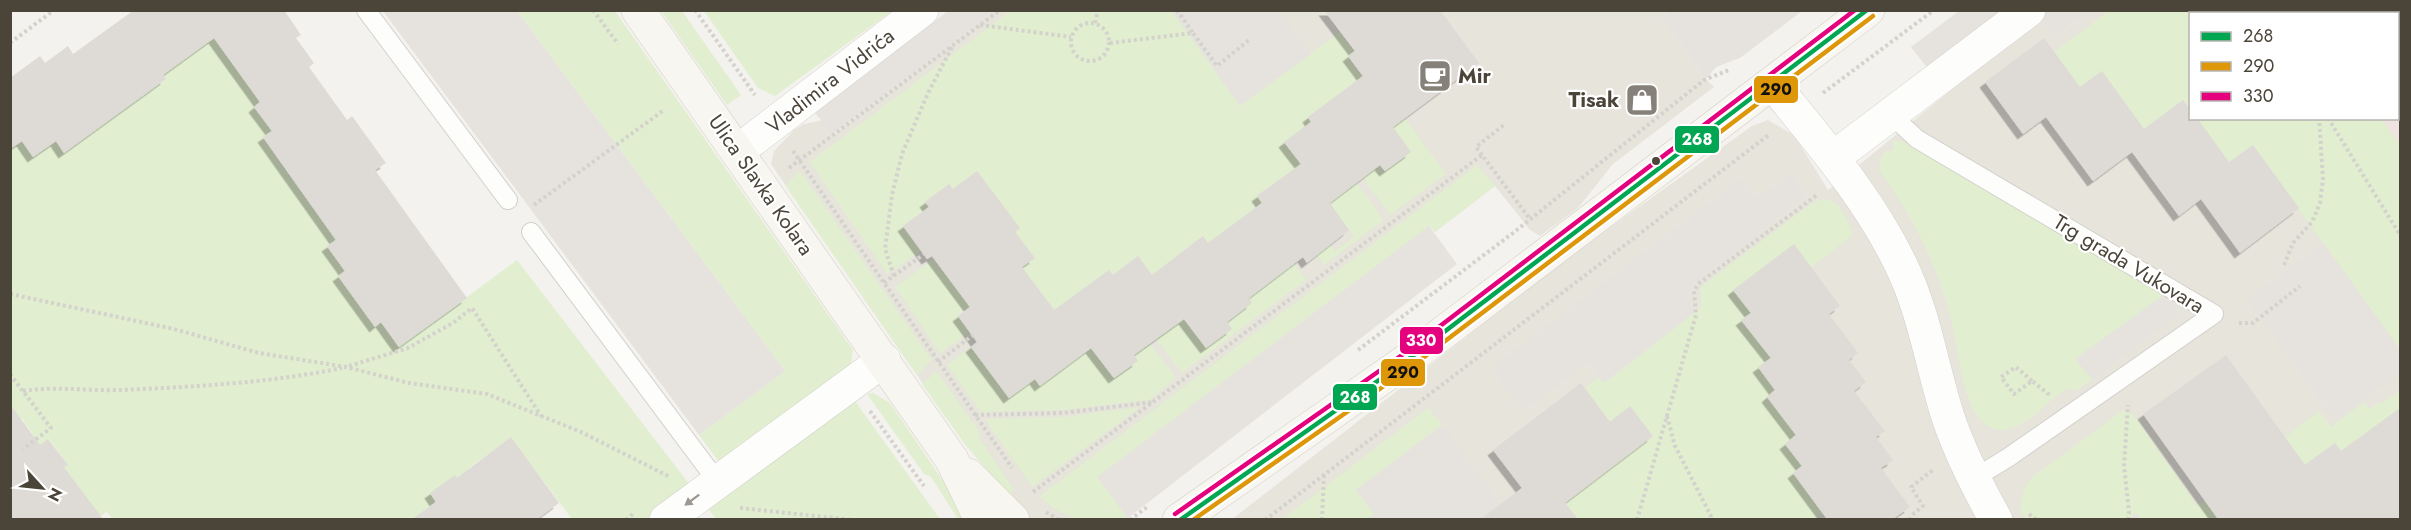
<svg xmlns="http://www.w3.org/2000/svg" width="2411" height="530" font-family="Jost,sans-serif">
<defs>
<filter id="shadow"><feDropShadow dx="-5.5" dy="5.5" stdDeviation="0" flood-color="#0004"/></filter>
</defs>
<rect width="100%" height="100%" fill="#f4f2ee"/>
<g fill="#e7e4dc">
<path d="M994,11H1670L1661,18L1706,79L1714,87L1613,164L1578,208L1540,236L1530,230L1495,186L1435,232L1430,226L1098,477L1129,519H1030L965,444L771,164L774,151L794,130L804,124L823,120L834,134Z"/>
<path d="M2090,11H2311L2190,14V118L2400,145V519L1231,520L1573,254L1752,126L1768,120L1794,135L1828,190L2041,17L2055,36Z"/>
</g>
<path fill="#eee3df" d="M2274,11H2400V201L2346,119L2398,118V14H2276Z"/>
<g fill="#e1eecf">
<path d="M2311,10L2313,13L2190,14V110L2183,100L2144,129L2102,71L2080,87L2054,52L2109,11Z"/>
<path d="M517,11H615L853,350L851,364L846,371L722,466L699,435L785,371Z"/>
<path d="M661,11H682L741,95L727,105Z"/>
<path d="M704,11H892L775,96L758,88Z"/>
<path d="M1010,11H1172L1240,105L1340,32L1354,51L1348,56L1366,81L1308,117L1311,122L1284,142L1306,170L1280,189L1275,183L1257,195L1262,203L1208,243L1202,236L1178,255L1157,282L1138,256L1113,275L1109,270L1085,288L1059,315L1042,294L1015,273L1034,258L1015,232L1019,228L977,171L953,189L949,184L925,201L929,207L903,226L921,251L887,274L810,162Z"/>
<path d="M220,27L260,102L272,131L263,138L336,240L327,247L345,271L339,276L375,327L381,322L399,347L517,260L693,489L651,519H572L511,438L469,468L479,481L430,493L436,502L412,519L113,520L107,512L96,519L76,493L81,490L64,467L67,464L49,439L27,455L19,443L32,433L22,419L19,421L11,410L10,149L22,141L33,157L56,141L64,152L166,79L163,75Z"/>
<path d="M1398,109L1446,174L1390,215L1363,178L1380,165L1385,171L1411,152L1386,118Z"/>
<path d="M2197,119H2384L2382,120L2400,145V349L2253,146L2229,162Z"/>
<path d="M1893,140L1908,143L2164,295L2076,359L2092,379L2076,391L2069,388C2047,399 2026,431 2000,430C1988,429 1980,421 1975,412C1960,384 1958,349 1951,319C1937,264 1913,217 1880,171V160L1885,152L1894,150Z"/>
<path d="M1477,165L1495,186L1435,232L1429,226L1098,477L1128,518C1096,523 1063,522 1040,496Z"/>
<path d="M800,171L932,360L917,375L785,185Z"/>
<path d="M1354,180L1384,220L1324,265L1317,255L1330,245L1335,251L1354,237L1327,200Z"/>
<path d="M1823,199C1842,201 1847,220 1853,235L1811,267L1794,244L1734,290L1751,313L1742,320L1780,352L1775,390L1767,397L1779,413L1805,429L1802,466L1793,473L1806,490L1815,483L1832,506L1813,519L1578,520L1565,503L1653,436L1631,407L1610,422L1585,388L1599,377L1604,383L1694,313L1701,307L1700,291L1702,286L1811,204Z"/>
<path d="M934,259L950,280L958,275L977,301L958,316L970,332L940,353L895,287Z"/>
<path d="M1294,264L1306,280L1182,373L1156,339L1179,312L1206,348L1232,329L1227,322L1252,303L1249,298Z"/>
<path d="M1086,340L1114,378L1138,361L1134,355L1150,344L1176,378L1149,400L1063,410L981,412L947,365L971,347Z"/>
<path d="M936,371L979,431L980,440L1013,488L1011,498L965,444L922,384Z"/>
<path d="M2400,391V426L2392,414L2341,451L2335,443L2227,519H2141L2136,513L2127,519L2026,520L2020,509L2024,489L2030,479L2123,410L2134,415L2197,506L2319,411L2331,427L2364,402L2369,409L2380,402L2382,403Z"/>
<path d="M873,393L890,403L958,503L966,519H958L931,477L924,474L867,394Z"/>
<path d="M852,397L940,519H716L706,506Z"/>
<path d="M1140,407L1032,487L985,419L1063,417Z"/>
<path d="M1428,408L1442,425L1357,490L1374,514L1367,519L1281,520Z"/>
</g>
<g fill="#e6e3df">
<path d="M383,11H517L785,371L699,435Z"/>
<path d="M948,11H994L833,134L815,113Z"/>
<path d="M1172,11H1279L1311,54L1240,106Z"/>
<path d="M1670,11V10L1802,11L1740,58L1716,67L1706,79L1661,18Z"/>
<path d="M1959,11H2005L1928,69L1911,47Z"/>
<path d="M2036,11H2090L2055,36Z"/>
<path d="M1791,174L1807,196L1694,284L1689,296L1694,313L1604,383L1588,363L1524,411L1491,368L1740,180L1757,198Z"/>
<path d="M1429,226L1457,264L1128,518L1097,477Z"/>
<path d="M2323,243L2400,349V373L2335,421L2247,299Z"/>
<path d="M2164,295L2179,314L2092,379L2075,359Z"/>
<path d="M1442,425L1501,504L1481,519H1367L1374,514L1356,490Z"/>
</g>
<g fill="#dedbd6" filter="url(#shadow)">
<path d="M134,10H284L301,35L296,38L314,63L309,67L347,120L352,116L386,163L375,170L467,298L399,347L381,322L375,327L338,276L345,271L327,246L336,240L263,137L272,131L254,107L260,102L214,38L163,75L166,79L64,153L56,141L33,157L22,141L10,149V78L40,56L45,63L68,46L73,54Z"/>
<path d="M1324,10H1440L1479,63L1393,127L1411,152L1385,171L1380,165L1330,203L1349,230L1307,263L1303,257L1249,298L1252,303L1227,322L1232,329L1206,348L1184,319L1134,355L1138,361L1114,378L1091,348L1040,386L1035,379L1009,398L971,347L977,342L958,316L970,307L932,256L927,259L903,226L929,207L925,202L949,184L953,189L977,171L1020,228L1015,232L1035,258L1022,267L1054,310L1109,270L1113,275L1138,256L1152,275L1203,236L1208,243L1262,203L1257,196L1301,164L1284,142L1311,122L1308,117L1363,76L1348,56L1355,51Z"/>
<path d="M2044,38L2080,87L2102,71L2144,129L2183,100L2190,110V118H2197L2229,162L2253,145L2299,208L2240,253L2201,199L2179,216L2132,152L2093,181L2046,117L2023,134L1985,82Z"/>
<path d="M1794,244L1840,306L1829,314L1858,353L1849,360L1866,382L1854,391L1885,431L1876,437L1893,460L1881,468L1910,507L1893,519H1827L1793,473L1802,466L1785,444L1796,435L1767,397L1775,390L1758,367L1771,358L1741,320L1751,313L1733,290Z"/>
<path d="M2226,355L2305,465L2335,443L2341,451L2400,408V519H2218L2143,414Z"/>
<path d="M1581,383L1610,422L1630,406L1653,436L1565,503L1578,519H1481L1522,488L1493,450Z"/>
<path d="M10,404L40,445L48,439L68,465L64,467L103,519H10Z"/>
<path d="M511,437L559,503L537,519H412L436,502L430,493L455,475L457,478Z"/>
</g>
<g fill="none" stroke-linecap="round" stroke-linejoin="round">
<defs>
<g id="lane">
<path d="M366,10L508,200"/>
<path d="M1894,112L1902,125L1917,139L2214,314L2009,457L1973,479"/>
<path d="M531,232L717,481"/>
</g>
<g id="street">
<path d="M1773,84C1819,141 1869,198 1901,265C1924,312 1932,367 1948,417C1960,453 1977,486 1996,520"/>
<path d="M738,151L922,10"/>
<path d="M1833,158L2029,10"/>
<path d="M666,520L884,360"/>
</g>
<g id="secondary">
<path d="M638,10L952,460L981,520"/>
<path d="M968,475L1013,520"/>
<path d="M1179,520L1406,361L1868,10"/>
</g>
</defs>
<use href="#lane" stroke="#d2d0cb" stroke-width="20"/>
<use href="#street" stroke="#d2d0cb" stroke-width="34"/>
<use href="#secondary" stroke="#d3cfc5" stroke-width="34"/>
<g stroke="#d3d2cc" stroke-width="4" stroke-dasharray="3 3" stroke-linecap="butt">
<path d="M593,10L618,44"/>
<path d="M695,10L755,95"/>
<path d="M1177,10L1193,33"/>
<path d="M2251,10L2253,14"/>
<path d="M1095,23L1098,10"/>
<circle cx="1090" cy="42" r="19"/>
<path d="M980,25L1071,37"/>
<path d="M10,43L54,10"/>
<path d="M1110,43L1193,33L1217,66L1249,40"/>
<path d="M1823,93L1934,10"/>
<path d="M2328,118L2400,235"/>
<path d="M793,151L1012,468"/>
<path d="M1482,155L1476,147L1505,124"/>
<path d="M789,168L1000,10"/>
<path d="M534,205L664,110"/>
<path d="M2284,265L2293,243L2312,222L2320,203L2323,179L2319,118"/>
<path d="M894,276L885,249L892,195L902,154L928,93L952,47"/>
<path d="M884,283L924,254"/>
<path d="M10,294L174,329L259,353L346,367L409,383L487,394L581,432L668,476"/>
<path d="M2239,323H2253L2300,286"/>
<path d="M1358,350L1513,233L1704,80L1729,70"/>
<path d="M938,362L973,335"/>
<path d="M349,366L408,348L453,323L472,308L541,416"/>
<path d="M10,374L51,428L23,449"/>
<path d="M2032,381L2016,367L2001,377L2014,394L2032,381L2051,396"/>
<path d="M23,391C55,386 86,391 119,390C193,387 269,383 342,368"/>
<path d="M870,411L924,486"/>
<path d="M975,415L1063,413L1153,402"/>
<path d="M1667,416L1675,446L1713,520"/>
<path d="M1033,492L1482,155L1530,219"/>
<path d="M740,508L853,520"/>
<path d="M1046,512L1059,520"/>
<path d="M2029,514L2037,520"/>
<path d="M626,520L634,513"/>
<path d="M1130,520L1147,507"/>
<path d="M1265,520L1770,134"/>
<path d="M1322,520L1324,475"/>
<path d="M1637,520L1696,315L1694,291L1698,284L1817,195"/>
<path d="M1910,520L1912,515L1923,506L1911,487L1933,470"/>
<path d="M2128,520L2129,512L2124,465L2128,405"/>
</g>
<use href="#lane" stroke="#fdfdfc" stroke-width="18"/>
<use href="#street" stroke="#fdfdfc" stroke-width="33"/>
<use href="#secondary" stroke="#f7f6f1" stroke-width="33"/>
<defs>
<path id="bus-1" d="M1180,520L1406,361L1867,10"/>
<path id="bus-2" d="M1193,520L1411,367L1873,16"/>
<path id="bus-3" d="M1175,514L1402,355L1855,10"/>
</defs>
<use href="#bus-1" stroke="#fff" stroke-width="9"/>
<use href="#bus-2" stroke="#fff" stroke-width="9"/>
<use href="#bus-3" stroke="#fff" stroke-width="9"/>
<use href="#bus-1" stroke="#00a651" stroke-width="4.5"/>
<use href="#bus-2" stroke="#dd9709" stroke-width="4.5"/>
<use href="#bus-3" stroke="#e5007d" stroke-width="4.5"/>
</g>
<defs><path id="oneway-solid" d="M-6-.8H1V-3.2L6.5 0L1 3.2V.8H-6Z" transform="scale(1.5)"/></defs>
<use fill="#9b9791" href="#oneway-solid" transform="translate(692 500) rotate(143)"/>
<defs>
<symbol id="cafe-square" viewBox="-11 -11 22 22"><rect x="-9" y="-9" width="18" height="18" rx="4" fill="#868178" stroke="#fff"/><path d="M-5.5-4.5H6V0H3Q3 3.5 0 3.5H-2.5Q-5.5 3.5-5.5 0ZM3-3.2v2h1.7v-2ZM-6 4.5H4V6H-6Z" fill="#fff"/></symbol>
<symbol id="shop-square" viewBox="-11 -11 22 22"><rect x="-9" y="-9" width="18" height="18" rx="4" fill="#868178" stroke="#fff"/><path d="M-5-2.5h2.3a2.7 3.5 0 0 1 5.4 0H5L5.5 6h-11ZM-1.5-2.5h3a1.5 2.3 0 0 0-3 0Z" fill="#fff"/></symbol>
</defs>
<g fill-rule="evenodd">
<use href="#cafe-square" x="1416" y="57" width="38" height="38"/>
<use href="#shop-square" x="1623" y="81" width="38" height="38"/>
</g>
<circle fill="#4b4439" stroke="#fff" stroke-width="2" cx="1656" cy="161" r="5"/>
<g text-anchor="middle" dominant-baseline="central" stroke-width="4.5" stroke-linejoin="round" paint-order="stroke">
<g font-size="21" font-weight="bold" fill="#4b4439" stroke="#fff" text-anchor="start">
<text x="1458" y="76">Mir</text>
<text x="1619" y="100" text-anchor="end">Tisak</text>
</g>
<g font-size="21" fill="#4b4439" stroke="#fff">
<text transform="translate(830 81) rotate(-38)">Vladimira Vidrića</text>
<text transform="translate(761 185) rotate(55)">Ulica Slavka Kolara</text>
<text transform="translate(2129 264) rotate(31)">Trg grada Vukovara</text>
</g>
</g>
<g stroke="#fff" stroke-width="2">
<rect x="1753" y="75" width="46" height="29" rx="6" fill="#dd9709"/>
<rect x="1674" y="125" width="46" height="29" rx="6" fill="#00a651"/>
<rect x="1399" y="326" width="45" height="29" rx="6" fill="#e5007d"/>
<rect x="1380" y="358" width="46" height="29" rx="6" fill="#dd9709"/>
<rect x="1332" y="383" width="46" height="28" rx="6" fill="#00a651"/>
</g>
<g font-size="16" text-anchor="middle" font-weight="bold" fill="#fff">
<text x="1697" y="145">268</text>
<text x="1421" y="346">330</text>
<text x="1355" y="403">268</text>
</g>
<g font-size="16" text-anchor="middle" font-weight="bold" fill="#111">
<text x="1776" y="95">290</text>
<text x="1403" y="378">290</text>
</g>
<rect width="2411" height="530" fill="none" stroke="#4b4439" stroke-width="24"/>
<rect x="2189" y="12" width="210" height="108" fill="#ffffff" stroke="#b7b4b0" stroke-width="1.5"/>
<rect x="2201" y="32" width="30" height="9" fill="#00a651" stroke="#b7b4b0" stroke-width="1.5"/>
<text x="2243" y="42" font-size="18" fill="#4b4439">268</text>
<rect x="2201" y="62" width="30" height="9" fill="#dd9709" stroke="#b7b4b0" stroke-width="1.5"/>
<text x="2243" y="72" font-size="18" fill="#4b4439">290</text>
<rect x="2201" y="92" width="30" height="9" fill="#e5007d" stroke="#b7b4b0" stroke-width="1.5"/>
<text x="2243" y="102" font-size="18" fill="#4b4439">330</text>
<g transform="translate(42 488) rotate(117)" stroke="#ffffff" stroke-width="4.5" paint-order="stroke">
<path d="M0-4.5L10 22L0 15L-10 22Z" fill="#4b4439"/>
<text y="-9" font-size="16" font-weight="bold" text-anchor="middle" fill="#4b4439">N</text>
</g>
</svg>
